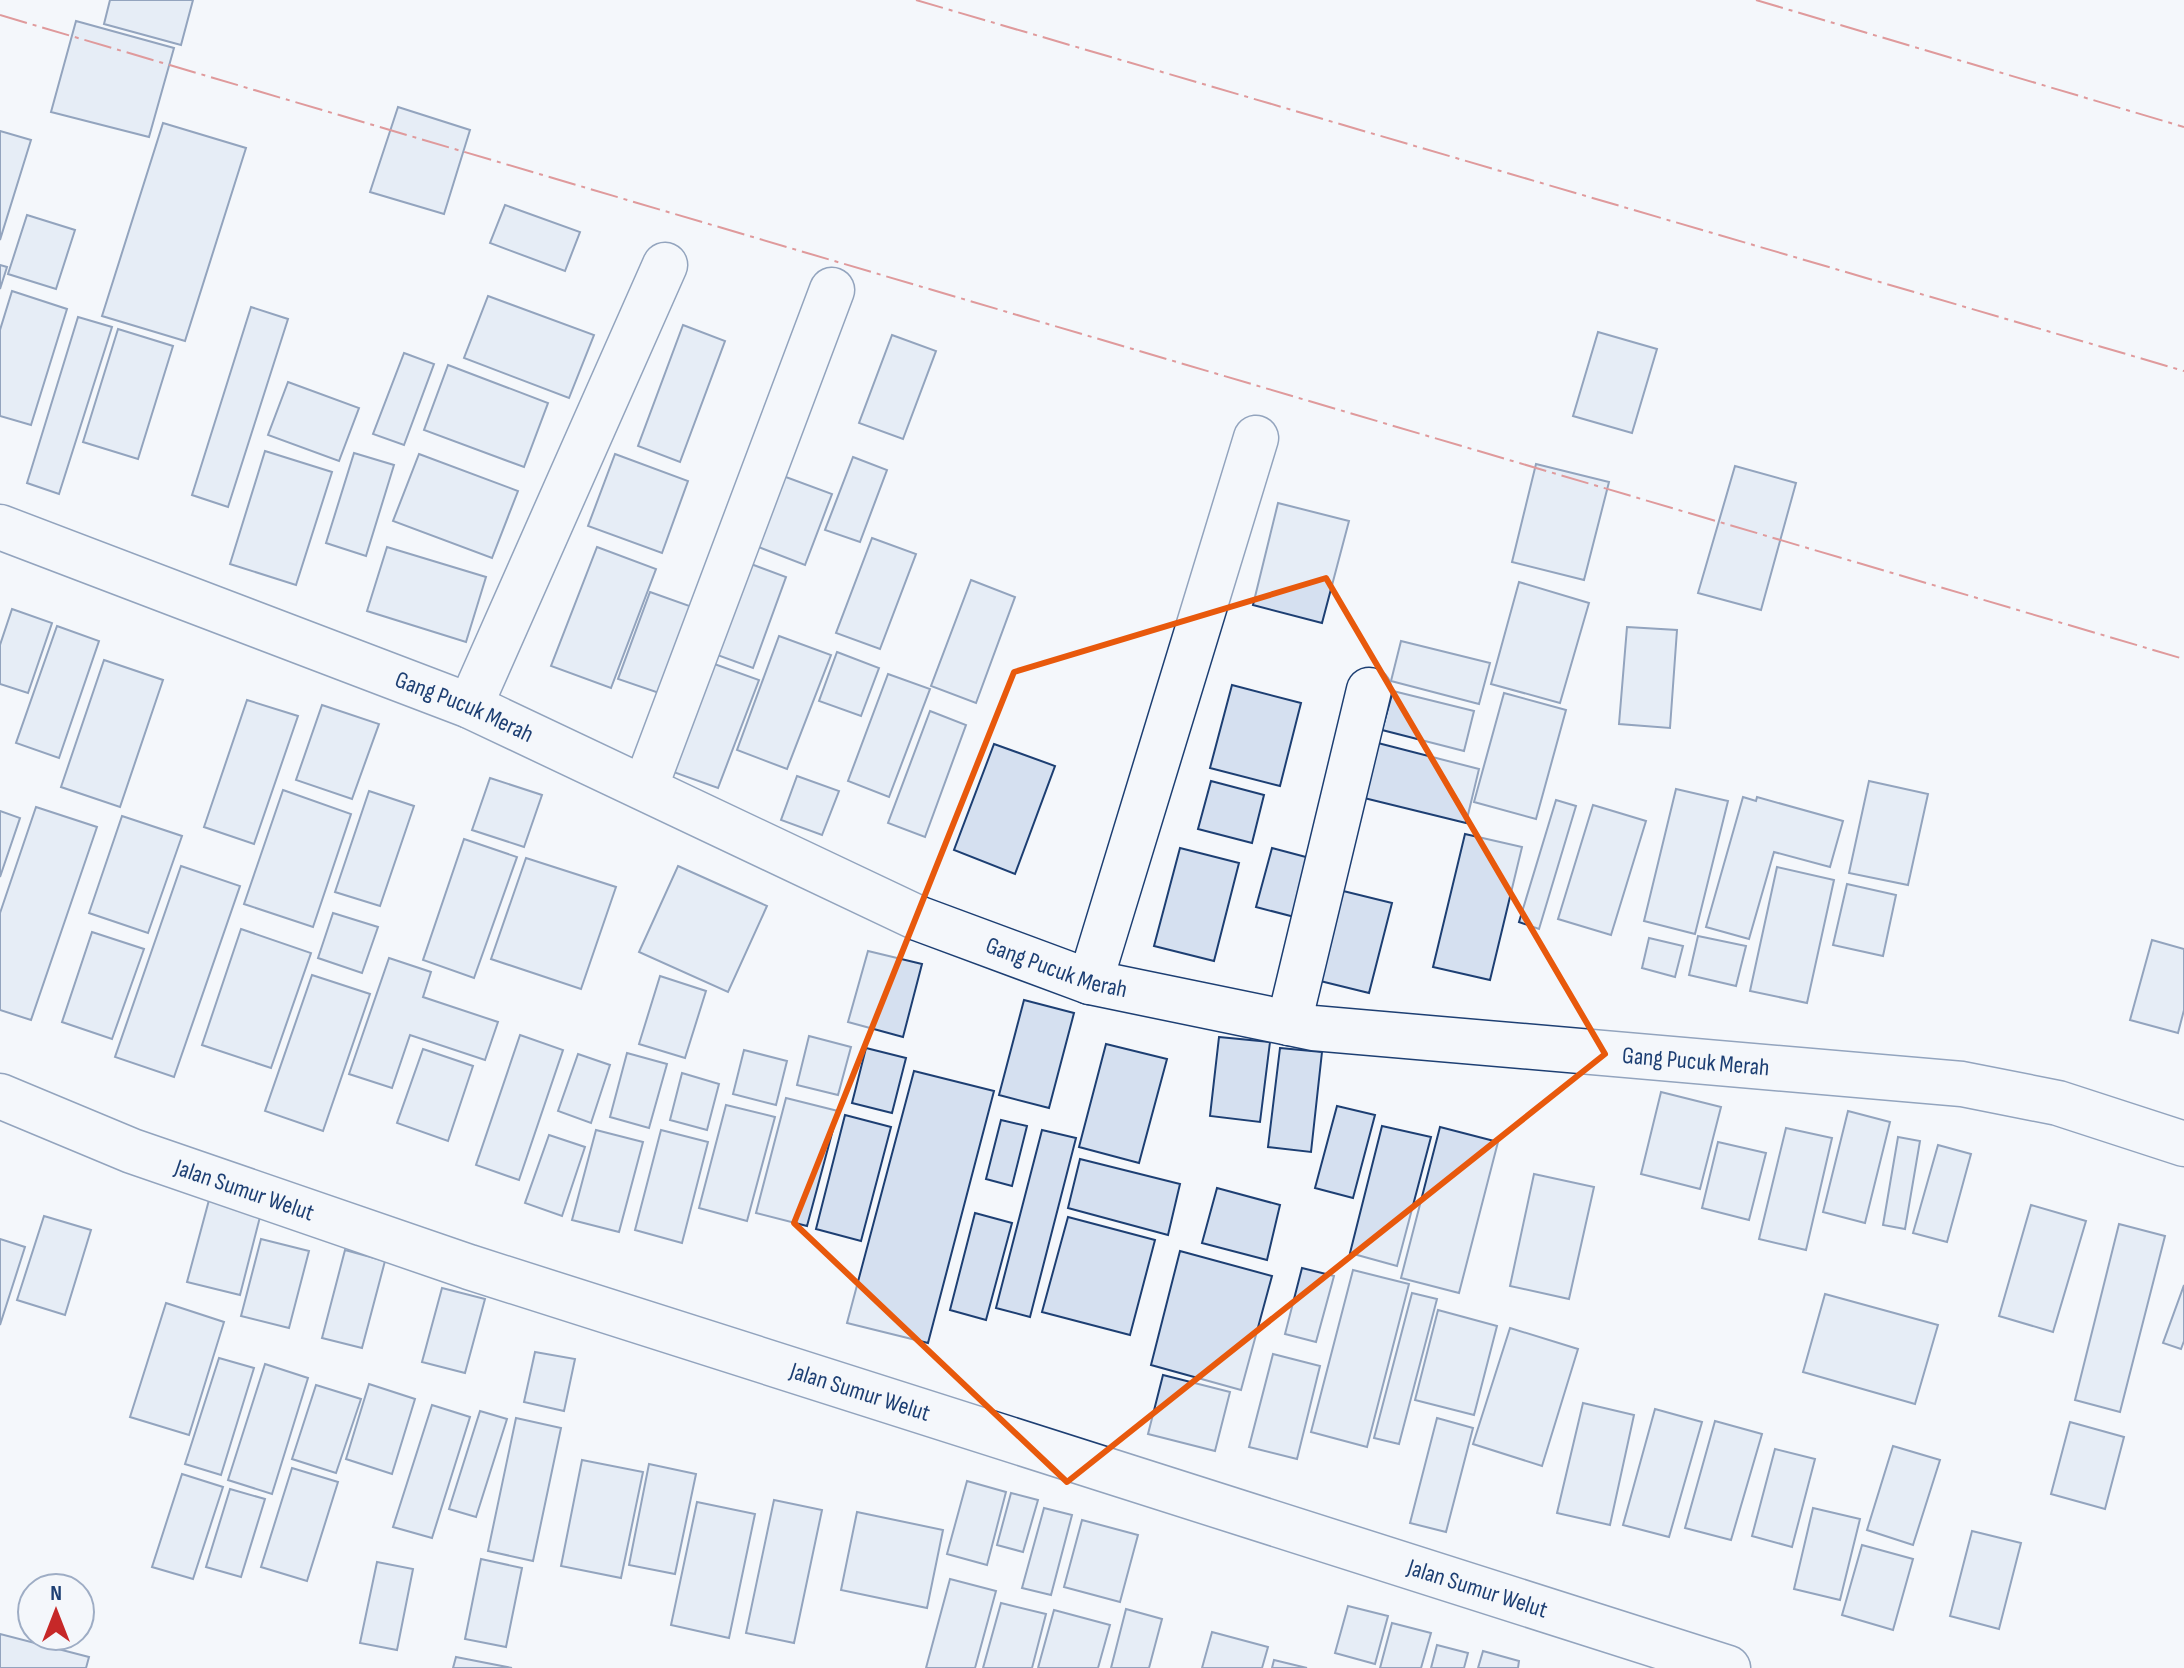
<svg xmlns="http://www.w3.org/2000/svg" width="2184" height="1668" font-family="'Sofia Sans Condensed',sans-serif">
<rect width="100%" height="100%" fill="#f4f7fb"/>
<g fill="#d5e0f0" stroke="#1d3f73" stroke-width="2">
<path d="M110,0H193L181,45L104,24Z"/>
<path d="M76,21L174,48L149,137L51,112Z"/>
<path d="M398,107L470,130L444,214L370,192Z"/>
<path d="M163,123L246,148L185,341L102,316Z"/>
<path d="M0,131L31,140L0,240Z"/>
<path d="M505,205L580,232L565,271L490,243Z"/>
<path d="M27,215L75,230L56,289L8,274Z"/>
<path d="M0,265L7,267L0,289Z"/>
<path d="M12,291L67,309L31,425L0,416V330Z"/>
<path d="M488,296L594,335L569,398L464,358Z"/>
<path d="M251,307L288,319L228,507L192,495Z"/>
<path d="M78,317L112,327L59,494L27,483Z"/>
<path d="M683,325L725,341L680,462L638,446Z"/>
<path d="M118,329L173,346L138,459L83,442Z"/>
<path d="M1598,332L1657,349L1632,433L1573,416Z"/>
<path d="M892,335L936,351L903,439L859,423Z"/>
<path d="M404,353L434,364L404,445L373,434Z"/>
<path d="M448,365L548,403L524,467L424,430Z"/>
<path d="M288,382L359,408L339,461L268,435Z"/>
<path d="M265,451L332,472L296,585L230,564Z"/>
<path d="M354,453L394,465L366,556L326,543Z"/>
<path d="M419,454L518,491L492,558L393,521Z"/>
<path d="M615,454L688,481L662,553L588,526Z"/>
<path d="M853,457L887,470L860,542L825,530Z"/>
<path d="M1536,464L1609,482L1584,580L1512,562Z"/>
<path d="M1735,466L1796,483L1761,610L1698,593Z"/>
<path d="M775,473L832,494L805,565L748,543Z"/>
<path d="M1278,503L1349,521L1322,623L1253,605Z"/>
<path d="M872,538L916,554L880,649L836,633Z"/>
<path d="M387,547L486,577L466,642L367,611Z"/>
<path d="M597,547L656,569L611,688L551,666Z"/>
<path d="M743,561L786,577L753,668L709,652Z"/>
<path d="M971,580L1015,597L976,703L931,686Z"/>
<path d="M1519,582L1589,603L1560,703L1491,684Z"/>
<path d="M650,592L698,609L665,695L618,679Z"/>
<path d="M12,609L52,623L28,693L0,684V645Z"/>
<path d="M57,626L99,641L59,758L16,743Z"/>
<path d="M1627,627L1677,630L1670,728L1619,724Z"/>
<path d="M779,636L831,655L787,769L737,750Z"/>
<path d="M1401,641L1490,663L1479,704L1391,681Z"/>
<path d="M837,652L879,668L861,716L819,701Z"/>
<path d="M104,660L163,680L120,807L61,787Z"/>
<path d="M706,661L759,680L718,788L665,769Z"/>
<path d="M888,674L930,689L889,797L848,781Z"/>
<path d="M1232,685L1301,703L1280,786L1210,768Z"/>
<path d="M1393,691L1474,711L1464,751L1382,730Z"/>
<path d="M1504,693L1566,710L1536,819L1474,802Z"/>
<path d="M247,700L298,716L254,844L204,827Z"/>
<path d="M322,705L379,724L352,799L296,780Z"/>
<path d="M930,711L966,725L925,837L888,823Z"/>
<path d="M1374,742L1479,769L1466,823L1360,797Z"/>
<path d="M994,744L1055,766L1015,874L954,850Z"/>
<path d="M797,776L839,791L822,835L781,820Z"/>
<path d="M490,778L542,795L524,847L472,830Z"/>
<path d="M1211,781L1264,795L1252,843L1198,829Z"/>
<path d="M1869,781L1928,794L1908,885L1849,873Z"/>
<path d="M1676,789L1728,801L1695,934L1644,921Z"/>
<path d="M283,790L351,814L313,927L244,904Z"/>
<path d="M369,791L414,806L380,906L335,892Z"/>
<path d="M1743,797L1756,801L1757,797L1843,821L1830,867L1774,852L1749,939L1706,927Z"/>
<path d="M1556,800L1576,806L1539,929L1519,922Z"/>
<path d="M1593,805L1646,821L1611,935L1558,919Z"/>
<path d="M36,807L97,827L31,1020L0,1010V913Z"/>
<path d="M0,811L20,818L0,877Z"/>
<path d="M122,816L182,836L148,933L89,913Z"/>
<path d="M1465,834L1522,847L1490,980L1433,967Z"/>
<path d="M464,839L517,857L474,978L423,960Z"/>
<path d="M1180,848L1239,863L1214,961L1154,946Z"/>
<path d="M1272,848L1321,861L1306,920L1256,907Z"/>
<path d="M526,858L616,887L581,989L491,959Z"/>
<path d="M181,866L240,886L174,1077L115,1057Z"/>
<path d="M678,866L767,906L728,992L639,952Z"/>
<path d="M1777,867L1834,880L1807,1003L1750,991Z"/>
<path d="M1847,884L1896,895L1883,956L1833,945Z"/>
<path d="M1331,888L1392,903L1369,993L1308,978Z"/>
<path d="M333,913L378,927L362,973L318,958Z"/>
<path d="M241,929L311,953L271,1068L202,1045Z"/>
<path d="M92,932L144,949L112,1039L62,1022Z"/>
<path d="M1698,936L1746,946L1736,986L1689,975Z"/>
<path d="M1649,938L1683,946L1675,977L1642,968Z"/>
<path d="M2152,940L2184,949V1010L2178,1033L2130,1020Z"/>
<path d="M868,951L922,964L903,1037L848,1022Z"/>
<path d="M389,958L431,972L423,997L498,1022L485,1060L410,1035L392,1088L349,1074Z"/>
<path d="M312,975L370,994L323,1131L265,1111Z"/>
<path d="M660,976L706,991L685,1058L639,1044Z"/>
<path d="M1024,1000L1074,1013L1049,1108L999,1095Z"/>
<path d="M520,1035L563,1050L519,1180L476,1165Z"/>
<path d="M809,1036L851,1047L838,1095L797,1085Z"/>
<path d="M1219,1037L1270,1042L1260,1122L1210,1116Z"/>
<path d="M1106,1044L1167,1059L1139,1163L1079,1147Z"/>
<path d="M866,1048L906,1058L892,1113L852,1103Z"/>
<path d="M1280,1048L1322,1052L1311,1152L1268,1147Z"/>
<path d="M423,1049L473,1066L448,1141L397,1123Z"/>
<path d="M744,1050L787,1061L776,1105L733,1094Z"/>
<path d="M627,1053L667,1064L649,1128L610,1117Z"/>
<path d="M578,1054L610,1065L591,1123L558,1111Z"/>
<path d="M914,1071L994,1091L928,1343L847,1323Z"/>
<path d="M682,1073L719,1084L707,1130L670,1120Z"/>
<path d="M1661,1092L1721,1107L1700,1189L1641,1174Z"/>
<path d="M786,1098L838,1111L807,1226L756,1213Z"/>
<path d="M726,1105L775,1117L747,1221L699,1208Z"/>
<path d="M1337,1106L1375,1115L1353,1198L1315,1188Z"/>
<path d="M1848,1111L1890,1122L1865,1223L1823,1212Z"/>
<path d="M845,1115L891,1127L861,1241L816,1229Z"/>
<path d="M1001,1120L1027,1126L1012,1186L986,1179Z"/>
<path d="M1382,1126L1431,1137L1397,1266L1350,1253Z"/>
<path d="M1440,1127L1498,1142L1459,1293L1401,1278Z"/>
<path d="M1786,1128L1832,1138L1806,1250L1759,1239Z"/>
<path d="M596,1130L643,1142L619,1232L572,1220Z"/>
<path d="M661,1130L708,1142L682,1243L635,1230Z"/>
<path d="M1042,1130L1076,1138L1030,1317L996,1308Z"/>
<path d="M549,1135L585,1147L562,1216L525,1203Z"/>
<path d="M1898,1137L1920,1141L1905,1229L1883,1225Z"/>
<path d="M1718,1142L1766,1153L1749,1220L1702,1208Z"/>
<path d="M1938,1145L1971,1154L1947,1242L1913,1233Z"/>
<path d="M1080,1159L1180,1184L1168,1235L1068,1208Z"/>
<path d="M1534,1174L1594,1187L1569,1299L1510,1286Z"/>
<path d="M1217,1188L1280,1205L1267,1260L1202,1243Z"/>
<path d="M209,1200L261,1213L240,1295L187,1282Z"/>
<path d="M2031,1205L2086,1221L2053,1332L1999,1316Z"/>
<path d="M975,1213L1012,1223L986,1320L950,1310Z"/>
<path d="M44,1216L91,1230L65,1315L17,1300Z"/>
<path d="M1068,1217L1155,1240L1130,1335L1042,1312Z"/>
<path d="M2119,1224L2165,1236L2120,1412L2075,1400Z"/>
<path d="M0,1239L25,1247L0,1325Z"/>
<path d="M261,1239L309,1251L289,1328L241,1316Z"/>
<path d="M345,1250L385,1261L362,1348L322,1338Z"/>
<path d="M1180,1251L1272,1276L1241,1390L1151,1365Z"/>
<path d="M1302,1268L1334,1276L1316,1342L1285,1334Z"/>
<path d="M1353,1270L1409,1284L1367,1447L1311,1432Z"/>
<path d="M2184,1285V1341L2181,1349L2163,1343Z"/>
<path d="M442,1288L485,1299L465,1373L422,1362Z"/>
<path d="M1412,1293L1437,1299L1399,1444L1374,1438Z"/>
<path d="M1825,1294L1938,1325L1915,1404L1803,1372Z"/>
<path d="M166,1303L224,1322L189,1435L130,1417Z"/>
<path d="M1438,1310L1497,1326L1474,1415L1415,1400Z"/>
<path d="M1510,1328L1578,1349L1542,1466L1473,1444Z"/>
<path d="M535,1352L575,1359L564,1411L524,1402Z"/>
<path d="M1273,1354L1320,1366L1297,1459L1249,1447Z"/>
<path d="M219,1358L254,1368L221,1475L185,1464Z"/>
<path d="M265,1364L308,1378L272,1494L228,1480Z"/>
<path d="M1163,1375L1230,1392L1215,1451L1148,1434Z"/>
<path d="M369,1384L415,1399L392,1474L346,1459Z"/>
<path d="M316,1385L361,1399L336,1473L292,1459Z"/>
<path d="M1583,1403L1634,1415L1610,1525L1557,1513Z"/>
<path d="M432,1405L470,1417L432,1538L393,1527Z"/>
<path d="M1655,1409L1702,1422L1669,1537L1623,1525Z"/>
<path d="M480,1411L507,1419L476,1517L449,1509Z"/>
<path d="M516,1418L561,1428L533,1561L488,1551Z"/>
<path d="M1437,1418L1473,1428L1446,1532L1410,1523Z"/>
<path d="M1715,1421L1762,1434L1731,1540L1685,1528Z"/>
<path d="M2070,1422L2124,1437L2105,1509L2051,1494Z"/>
<path d="M1893,1446L1940,1460L1913,1545L1867,1530Z"/>
<path d="M1775,1449L1815,1459L1792,1547L1752,1536Z"/>
<path d="M582,1460L643,1472L621,1578L561,1566Z"/>
<path d="M649,1464L696,1474L675,1574L629,1565Z"/>
<path d="M292,1468L338,1482L307,1581L261,1567Z"/>
<path d="M182,1474L223,1487L193,1579L152,1567Z"/>
<path d="M967,1481L1006,1492L987,1565L947,1554Z"/>
<path d="M230,1489L265,1499L241,1577L206,1567Z"/>
<path d="M1011,1493L1038,1500L1023,1552L997,1545Z"/>
<path d="M774,1500L822,1510L794,1643L746,1633Z"/>
<path d="M697,1502L755,1514L729,1638L671,1625Z"/>
<path d="M1044,1508L1072,1515L1051,1595L1022,1588Z"/>
<path d="M1813,1508L1860,1519L1840,1600L1794,1589Z"/>
<path d="M857,1512L943,1530L927,1608L841,1590Z"/>
<path d="M1082,1520L1138,1535L1120,1602L1064,1587Z"/>
<path d="M1972,1531L2021,1543L1999,1629L1950,1616Z"/>
<path d="M1862,1545L1913,1559L1893,1630L1842,1615Z"/>
<path d="M481,1559L522,1568L506,1647L465,1639Z"/>
<path d="M377,1562L413,1569L397,1650L360,1643Z"/>
<path d="M950,1579L996,1591L975,1668H926Z"/>
<path d="M1001,1603L1046,1614L1032,1668H983Z"/>
<path d="M1348,1606L1388,1616L1375,1664L1335,1653Z"/>
<path d="M1126,1609L1162,1619L1149,1668H1111Z"/>
<path d="M1054,1610L1110,1625L1098,1668H1038Z"/>
<path d="M1392,1623L1431,1633L1421,1668H1380Z"/>
<path d="M1212,1632L1268,1647L1262,1668H1202Z"/>
<path d="M0,1634L89,1657L86,1668H0Z"/>
<path d="M1437,1645L1468,1653L1464,1668H1431Z"/>
<path d="M1483,1651L1519,1661L1518,1668H1478Z"/>
<path d="M456,1657L512,1668H453Z"/>
<path d="M1274,1660L1307,1668H1272Z"/>
</g>
<g fill="none" stroke-linecap="round" stroke-linejoin="round">
<defs>
<g id="minor">
<path id="s1" d="M0,527L470,706L920,919L1090,982L1313,1028L1962,1084L2058,1103L2184,1144"/>
<path d="M470,706L665,265"/>
<path d="M645,788L832,290"/>
<path d="M1090,982L1256,438"/>
<path d="M1289,1023L1369,690"/>
</g>
<g id="tertiary">
<path id="s2" d="M0,1096L132,1151L469,1267L1728,1668"/>
</g>
</defs>
<use href="#minor" stroke="#1d3f73" stroke-width="47"/>
<use href="#tertiary" stroke="#1d3f73" stroke-width="47"/>
<use href="#minor" stroke="#f4f7fb" stroke-width="44"/>
<use href="#tertiary" stroke="#f4f7fb" stroke-width="44"/>
<g stroke="#c62828" stroke-width="2" stroke-dasharray="28 6 4 6" stroke-linecap="butt">
<path d="M916,0L2184,371"/>
<path d="M1756,0L2184,127"/>
<path d="M0,15L2184,659"/>
</g>
</g>
<path d="M0 0H2184V1668H0ZM1326,578L1605,1054L1067,1482L794,1223L1014,672Z" fill="#f4f7fb" fill-opacity=".55" fill-rule="evenodd"/>
<path fill="none" stroke="#e8590c" stroke-width="6" stroke-linejoin="round" d="M1326,578L1605,1054L1067,1482L794,1223L1014,672Z"/>
<g text-anchor="middle" dominant-baseline="central" stroke-width="6" stroke-linejoin="round" paint-order="stroke">
<g font-size="24" fill="#1d3f73" stroke="#f4f7fb">
<text stroke="none"><textPath href="#s1" startOffset="498">Gang Pucuk Merah</textPath></text>
<text stroke="none"><textPath href="#s1" startOffset="1146">Gang Pucuk Merah</textPath></text>
<text stroke="none"><textPath href="#s1" startOffset="1794">Gang Pucuk Merah</textPath></text>
<text stroke="none"><textPath href="#s2" startOffset="262">Jalan Sumur Welut</textPath></text>
<text stroke="none"><textPath href="#s2" startOffset="910">Jalan Sumur Welut</textPath></text>
<text stroke="none"><textPath href="#s2" startOffset="1558">Jalan Sumur Welut</textPath></text>
</g>
</g>
<g transform="translate(56 1612)"><circle r="38" fill="#f4f7fb" stroke="#9eadc5" stroke-width="2"/>
<path d="M0-6L14 30L0 20L-14 30Z" fill="#c62828"/>
<text y="-12" font-size="22" font-weight="bold" text-anchor="middle" fill="#1d3f73">N</text>
</g>
</svg>
